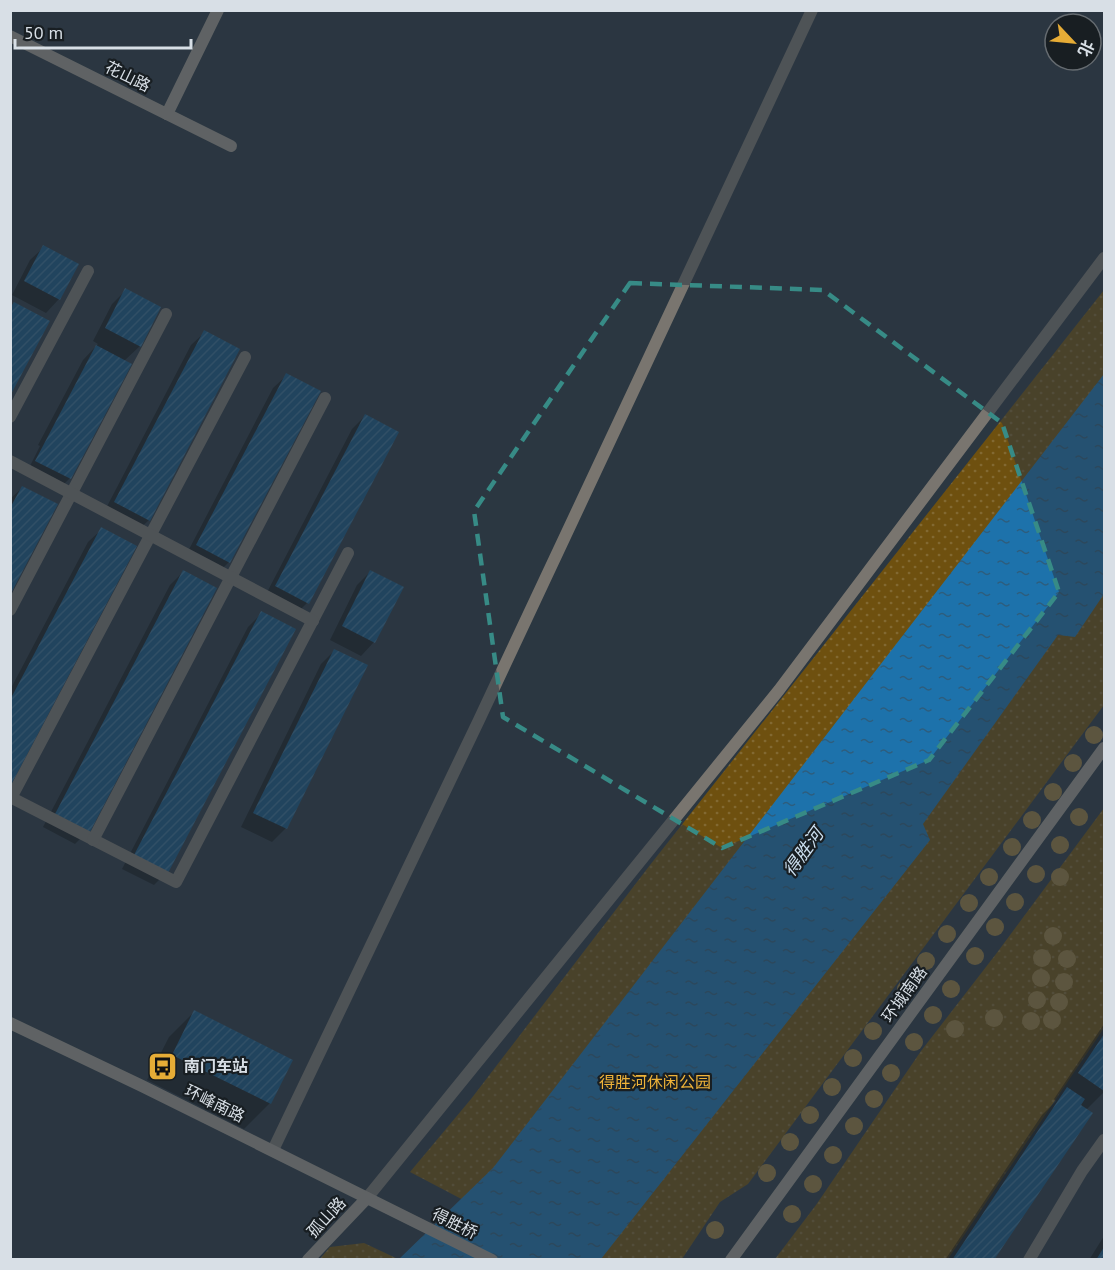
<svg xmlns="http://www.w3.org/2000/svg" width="1115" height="1270" font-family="'PT Sans','Noto Sans SC',sans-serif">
<defs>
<pattern id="green-dots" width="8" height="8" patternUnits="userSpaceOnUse" patternTransform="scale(1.5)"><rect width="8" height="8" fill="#6e500f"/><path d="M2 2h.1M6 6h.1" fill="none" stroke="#826932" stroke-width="1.8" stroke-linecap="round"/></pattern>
<pattern id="water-ripples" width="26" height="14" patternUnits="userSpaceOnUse" patternTransform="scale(1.5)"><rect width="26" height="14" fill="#1d72ab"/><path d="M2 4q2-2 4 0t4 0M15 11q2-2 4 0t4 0" fill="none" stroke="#2d5d7d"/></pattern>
<pattern id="building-hatch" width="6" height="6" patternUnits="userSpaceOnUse" patternTransform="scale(1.5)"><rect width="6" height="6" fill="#165580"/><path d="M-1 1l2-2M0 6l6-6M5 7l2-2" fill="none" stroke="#376d92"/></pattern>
</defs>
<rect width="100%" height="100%" fill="#2b3741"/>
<g fill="url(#green-dots)">
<path d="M1104,290V705L748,1184L720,1202L682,1259L578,1260L410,1172L471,1099L650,865Z"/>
<path d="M1104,808V1028L948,1259H775L816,1205L921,1051L996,954Z"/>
<path d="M364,1243L398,1259L319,1260L330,1247Z"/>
</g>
<path fill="url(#water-ripples)" d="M1104,374V594L1075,637L1058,635L923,824L930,840L601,1259L398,1260L493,1168Z"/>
<g fill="#0007">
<path d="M44,247L59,299L46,313L12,295L30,260Z"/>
<path d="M126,290L140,346L124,361L70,478L61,487L28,470L40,446L38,445L83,360L98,344L93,341L112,304Z"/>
<path d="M205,332L149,520L135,533L102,516L191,345Z"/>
<path d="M287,375L229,562L216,575L184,559L273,388Z"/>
<path d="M365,416L307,603L294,616L263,600L352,429Z"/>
<path d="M22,488L10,592V499Z"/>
<path d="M102,529L10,784V690L88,542Z"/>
<path d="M183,572L88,831L75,844L43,827L170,585Z"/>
<path d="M370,572L374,642L361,656L330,640L357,585Z"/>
<path d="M262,613L167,872L154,885L122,869L248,627Z"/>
<path d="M334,651L366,666L285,829L272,842L241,827L321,664Z"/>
<path d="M194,1012L270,1103L244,1129L147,1080L169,1037Z"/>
<path d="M1104,1024V1092L1086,1110L993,1260H945L1042,1115L1056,1101L1054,1099Z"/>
<path d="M1104,1236V1260H1089Z"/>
</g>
<g fill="url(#building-hatch)">
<path d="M43,245L79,264L60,300L24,281Z"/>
<path d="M125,288L161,307L141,347L105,328Z"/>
<path d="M14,302L50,321L10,396V308Z"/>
<path d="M204,330L240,349L150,521L114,502Z"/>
<path d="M96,345L132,364L71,479L35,461Z"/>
<path d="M286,373L321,391L230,563L196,545Z"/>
<path d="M365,414L399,432L309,604L275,586Z"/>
<path d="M22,486L58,504L10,595V508Z"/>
<path d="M101,527L137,546L10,787V700Z"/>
<path d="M183,570L217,588L90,832L55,814Z"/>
<path d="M370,570L404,587L375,643L342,626Z"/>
<path d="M261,611L296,629L168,873L134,855Z"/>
<path d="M334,649L368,665L287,829L253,813Z"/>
<path d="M194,1010L293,1060L271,1104L172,1055Z"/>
<path d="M1104,1034V1091L1078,1073Z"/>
<path d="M1067,1087L1085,1099L1081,1105L1093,1113L994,1260H952Z"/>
<path d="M1104,1247V1260H1096Z"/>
</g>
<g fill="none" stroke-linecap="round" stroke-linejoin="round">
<g stroke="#79756f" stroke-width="12">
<path d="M10,417L88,271"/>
<path d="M10,610L166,314"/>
<path d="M10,797L176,882L348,553"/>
<path d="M11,798L245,357"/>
<path d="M93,840L325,398"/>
<path d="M1029,1260L1082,1171L1104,1140"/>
</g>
<g stroke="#79756f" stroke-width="12">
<path d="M10,461L313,621"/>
<path d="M273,1150L479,720L812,10"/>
<path d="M367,1198L779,690L1104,258"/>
</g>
<g stroke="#9e988e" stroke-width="12">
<path d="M10,36L231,146"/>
<path d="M167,114L218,10"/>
<path d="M10,1023L142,1086L492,1260"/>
<path d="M308,1260L367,1198"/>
<path d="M731,1260L1104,748"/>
</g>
</g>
<g fill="#977b3d">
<circle cx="1094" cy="735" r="9"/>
<circle cx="1073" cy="763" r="9"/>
<circle cx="1053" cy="792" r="9"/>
<circle cx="1079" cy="817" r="9"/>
<circle cx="1032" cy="820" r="9"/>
<circle cx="1060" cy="845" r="9"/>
<circle cx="1012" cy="847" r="9"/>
<circle cx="1036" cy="874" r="9"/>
<circle cx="989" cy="877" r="9"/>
<circle cx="1060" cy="877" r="9"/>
<circle cx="1015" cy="902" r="9"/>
<circle cx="969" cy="903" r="9"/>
<circle cx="995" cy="927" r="9"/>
<circle cx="947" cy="934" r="9"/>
<circle cx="1053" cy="936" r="9"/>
<circle cx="975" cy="956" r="9"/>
<circle cx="1042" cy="958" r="9"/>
<circle cx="1067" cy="959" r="9"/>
<circle cx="926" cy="961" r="9"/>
<circle cx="1041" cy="978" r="9"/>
<circle cx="1064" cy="982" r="9"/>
<circle cx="906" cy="989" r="9"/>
<circle cx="951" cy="989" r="9"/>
<circle cx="1037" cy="1000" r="9"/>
<circle cx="1059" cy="1002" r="9"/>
<circle cx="933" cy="1015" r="9"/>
<circle cx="994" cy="1018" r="9"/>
<circle cx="1052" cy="1020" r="9"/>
<circle cx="1031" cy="1021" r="9"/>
<circle cx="955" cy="1029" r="9"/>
<circle cx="873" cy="1031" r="9"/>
<circle cx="914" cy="1042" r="9"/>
<circle cx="853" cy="1058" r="9"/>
<circle cx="891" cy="1073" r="9"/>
<circle cx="832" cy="1087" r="9"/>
<circle cx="874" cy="1099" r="9"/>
<circle cx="810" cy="1115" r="9"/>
<circle cx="854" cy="1126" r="9"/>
<circle cx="790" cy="1142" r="9"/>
<circle cx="833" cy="1155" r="9"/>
<circle cx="767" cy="1173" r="9"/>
<circle cx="813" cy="1184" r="9"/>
<circle cx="792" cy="1214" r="9"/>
<circle cx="715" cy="1230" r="9"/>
</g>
<path d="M0 0H1115V1270H0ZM630,283L823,290L1002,423L1059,592L929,760L722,848L503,717L474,511Z" fill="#2b3741" fill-opacity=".55" fill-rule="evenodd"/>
<path fill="none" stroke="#378b86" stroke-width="4.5" stroke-dasharray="12 8" stroke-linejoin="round" d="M630,283L823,290L1002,423L1059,592L929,760L722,848L503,717L474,511Z"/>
<defs>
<symbol id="bus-square" viewBox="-11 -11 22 22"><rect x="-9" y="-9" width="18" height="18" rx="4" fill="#e6ac36" stroke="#181e22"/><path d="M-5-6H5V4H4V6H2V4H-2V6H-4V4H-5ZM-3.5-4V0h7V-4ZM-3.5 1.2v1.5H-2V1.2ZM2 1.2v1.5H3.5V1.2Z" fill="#111"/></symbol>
</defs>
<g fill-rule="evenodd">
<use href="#bus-square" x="146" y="1050" width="33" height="33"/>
</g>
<g text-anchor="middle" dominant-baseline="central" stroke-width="4.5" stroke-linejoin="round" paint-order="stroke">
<g font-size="16" fill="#d8dfe6" stroke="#181e22">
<text transform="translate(128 76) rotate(26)">花山路</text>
<text transform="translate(904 994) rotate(-54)">环城南路</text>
<text transform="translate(215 1103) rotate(26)">环峰南路</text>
<text transform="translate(326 1217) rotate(-47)">孤山路</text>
<text transform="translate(455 1223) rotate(26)">得胜桥</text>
</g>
<g font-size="16" font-weight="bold" fill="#d8dfe6" stroke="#181e22" text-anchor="start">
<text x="184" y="1066">南门车站</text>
</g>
<g font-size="16" fill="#efb339" stroke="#181e22">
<text x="655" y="1082">得胜河休闲公园</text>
</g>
<g font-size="18" font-style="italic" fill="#ccdfef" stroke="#181e22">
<text transform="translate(803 852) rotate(-54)">得胜河</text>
</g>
</g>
<rect width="1115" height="1270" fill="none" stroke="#d8dfe6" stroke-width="24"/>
<g transform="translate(1073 42) rotate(116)"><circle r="28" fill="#181e22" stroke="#656b70" stroke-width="1.5"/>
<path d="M0-4.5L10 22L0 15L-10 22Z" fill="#e6ac36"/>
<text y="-9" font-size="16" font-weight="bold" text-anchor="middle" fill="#d8dfe6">北</text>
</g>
<path d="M15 39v9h176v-9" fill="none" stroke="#d8dfe6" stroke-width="3"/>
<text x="24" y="39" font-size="18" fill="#d8dfe6" stroke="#181e22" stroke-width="4.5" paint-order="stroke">50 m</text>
</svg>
